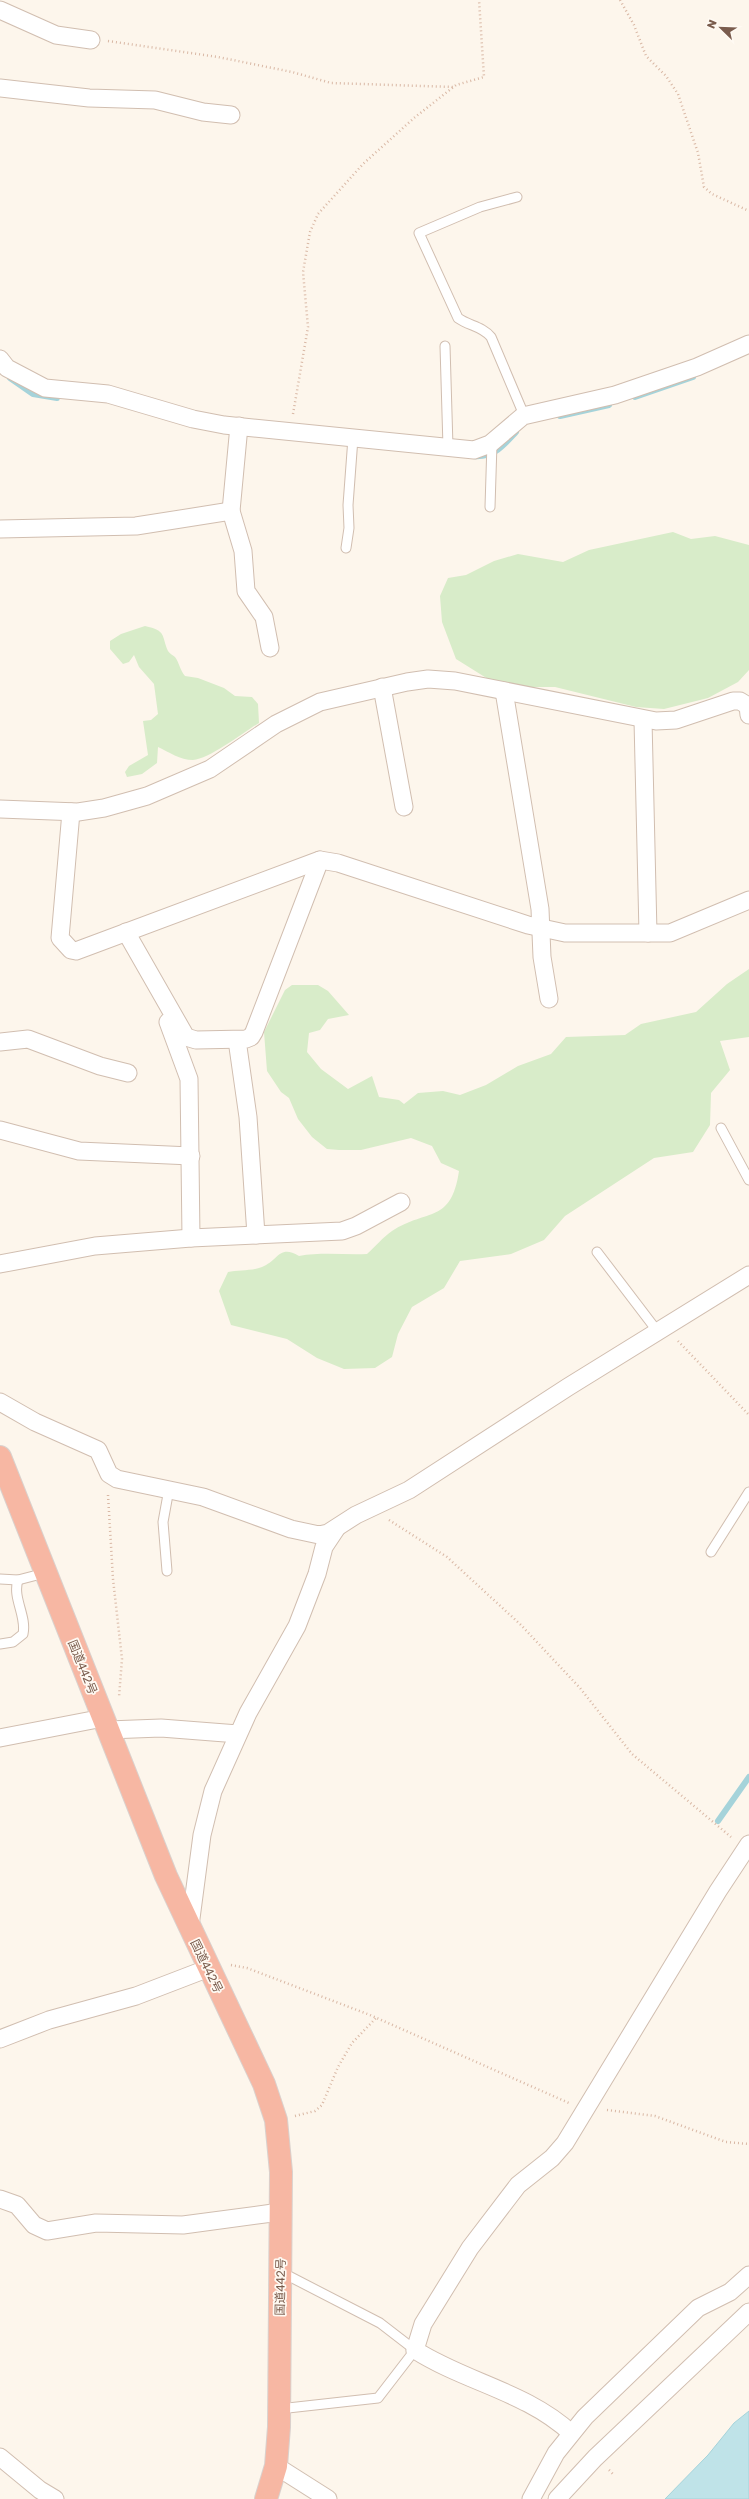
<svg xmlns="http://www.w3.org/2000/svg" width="749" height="2499" font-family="'Golos Text','Noto Sans JP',sans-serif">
<rect width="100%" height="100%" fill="#fdf6ec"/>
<g fill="#d8ecc9">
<path d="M673,532L691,539L715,536L749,545V670L738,682L708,698L664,709L636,707L555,687H525L488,679L456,659L442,622L440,596L448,578L466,575L494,561L518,554L563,562L589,550Z"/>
<path d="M145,626C167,631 161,635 168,651C170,654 173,655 175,657C179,662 180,670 185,676L198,678L224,688L235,696L252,697L258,704L259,723C244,732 210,759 193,760C180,760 169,752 158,747L157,763L142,774L127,777L125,772L129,766L148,755L143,721L151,720L158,714L154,684L139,667L134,655L129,662L123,664L110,649V641L121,634Z"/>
<path d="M749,969V1037L720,1041L730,1070L711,1093L710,1125L693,1152L654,1158L565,1216L544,1240L511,1254L460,1261L444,1288L412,1307L398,1334L392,1357L375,1368L344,1369L317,1358L287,1339L231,1325L219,1291L228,1272C238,1270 252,1271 262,1267C278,1261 279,1244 299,1256C321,1252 345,1255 367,1254C375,1247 383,1237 392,1231C428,1208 451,1224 459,1171L441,1163L432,1146L411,1138L361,1150H339L327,1149L312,1137L298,1119L289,1098L281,1092L267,1071L264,1032L285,990L292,985H318L328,991L349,1015L328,1019L320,1030L309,1033L307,1052L321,1069L348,1089L372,1076L379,1097L399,1100L404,1104L418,1093L443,1091L460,1095L486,1085L518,1066L551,1054L566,1037L625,1035L641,1024L696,1012L727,984Z"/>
</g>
<path fill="#bfe3e8" stroke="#a5d3da" d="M749,2411V2499H665L708,2455L734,2423Z"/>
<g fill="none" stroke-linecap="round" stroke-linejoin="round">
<g stroke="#a5d3da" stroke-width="6">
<path d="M10,378L33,394L57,398"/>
<path d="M635,397L693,377"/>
<path d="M560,416L609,405"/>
<path d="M473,456C494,458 503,446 516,432"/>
<path d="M718,1821L749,1777"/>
</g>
<defs>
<g id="lane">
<path d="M517,197L480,207L419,233L458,318C469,326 482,326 491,337L524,415"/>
<path d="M445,346L448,447"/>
<path d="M490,507L492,443"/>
<path d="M346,548L349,528L348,505L353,438"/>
<path d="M721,1128L749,1180"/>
<path d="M597,1252L658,1332"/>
<path d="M711,1552L749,1492"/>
<path d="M167,1571L163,1522L169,1489"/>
<path d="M0,1579L18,1580L45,1573"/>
<path d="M0,1644L13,1642L23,1634C27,1616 12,1598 18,1580"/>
<path d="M279,2409L378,2398L415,2350L380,2323L281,2272"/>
</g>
<g id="street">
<path d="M0,10L56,35L91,40"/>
<path d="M0,88L89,98L155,100L203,112L231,115"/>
<path d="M0,359L7,368L45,388L108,394L193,419L224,425L474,450L490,444L523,416L615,395L697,367L749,344"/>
<path d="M239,426L231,511L243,551L246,591L264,617L270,648"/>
<path d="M0,529L136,526L231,511"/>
<path d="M382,687L404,807"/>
<path d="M504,691L540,909L542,957L549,999"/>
<path d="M643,720L648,933"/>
<path d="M0,809L78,812L104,808L147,796L210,769L276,724L320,702L407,682L428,679L455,681L656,721L676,720L733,701H740L748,706L749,715"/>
<path d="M71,812L60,938L71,950L76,951L320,860L338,863L528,925L565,933H670L749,900"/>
<path d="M126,932L186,1037L196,1040L246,1039L251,1037L254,1032L320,860"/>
<path d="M168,1022L189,1079L191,1238"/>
<path d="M237,1040L248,1117L256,1235"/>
<path d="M0,1042L28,1039L100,1066L128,1073"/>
<path d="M0,1130L79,1151L191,1156"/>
<path d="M0,1264L95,1246L191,1238L342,1231L356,1226L401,1202"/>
<path d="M0,1402L35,1422L98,1450L109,1474L117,1479L203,1497L291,1529L319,1535L328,1533L356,1515L409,1490L568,1387L749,1275"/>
<path d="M108,1730L161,1728L238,1734"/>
<path d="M0,1738L103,1718"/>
<path d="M190,1926L202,1835L213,1791L248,1713L297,1626L317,1574L324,1547L336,1529"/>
<path d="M0,2039L49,2020L136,1996L209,1968"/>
<path d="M0,2199L17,2205L34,2225L47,2231L96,2223L183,2225L280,2212"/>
<path d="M571,2433C527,2392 465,2382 415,2350L423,2324L470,2248L518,2185L552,2158L565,2143L718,1891L749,1844"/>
<path d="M0,2457L40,2490L55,2499"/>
<path d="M276,2466L328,2499"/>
<path d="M531,2499L556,2453L585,2417L698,2308L730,2292L749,2275"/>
<path d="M557,2499L595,2458L749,2312"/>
</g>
<path id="highway" d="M0,1457L166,1876L264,2084L276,2120L281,2172L279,2427L276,2466L266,2499"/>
</defs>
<use href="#lane" stroke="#d1beb0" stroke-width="11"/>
<use href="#street" stroke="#d1beb0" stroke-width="19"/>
<use href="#highway" stroke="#dad1cd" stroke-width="24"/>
<g stroke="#d9b8a5" stroke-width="2.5" stroke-dasharray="1 3" stroke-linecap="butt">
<path d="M620,0L634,25L646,56L666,76L678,94L698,153L704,187L712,194L749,211"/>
<path d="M108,41L218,57L292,72L331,83L453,87"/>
<path d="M293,414L308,327L303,272L310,232L318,214L363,164L414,118L456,85L484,77L479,0"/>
<path d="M678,1341L749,1415"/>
<path d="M108,1495L113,1579L122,1659L119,1697"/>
<path d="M389,1520L447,1557L521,1625L580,1688L632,1754L731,1837"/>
<path d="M231,1965L247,1968L370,2015L569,2103"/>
<path d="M607,2110L655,2116L726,2142L749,2144"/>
<path d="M295,2116L315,2111L322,2105L338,2067L352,2043L376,2018"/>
<path d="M609,2470L614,2475"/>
</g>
<use href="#lane" stroke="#fff" stroke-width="9"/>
<use href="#street" stroke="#fff" stroke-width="17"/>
<use href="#highway" stroke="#f7b7a3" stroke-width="22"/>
</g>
<g text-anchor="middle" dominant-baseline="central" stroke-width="3.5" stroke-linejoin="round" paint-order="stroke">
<g font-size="12" fill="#7a5c4d" stroke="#fffaf3">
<text transform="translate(83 1667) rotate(68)">国道442号</text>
<text transform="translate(207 1966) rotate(64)">国道442号</text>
<text transform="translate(280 2287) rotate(-89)">国道442号</text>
</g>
</g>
<g transform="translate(721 28) rotate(293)" stroke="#fffaf3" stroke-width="3" paint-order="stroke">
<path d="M0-3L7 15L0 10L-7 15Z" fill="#7a5c4d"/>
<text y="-6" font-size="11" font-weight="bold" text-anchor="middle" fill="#7a5c4d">N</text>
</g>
</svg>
